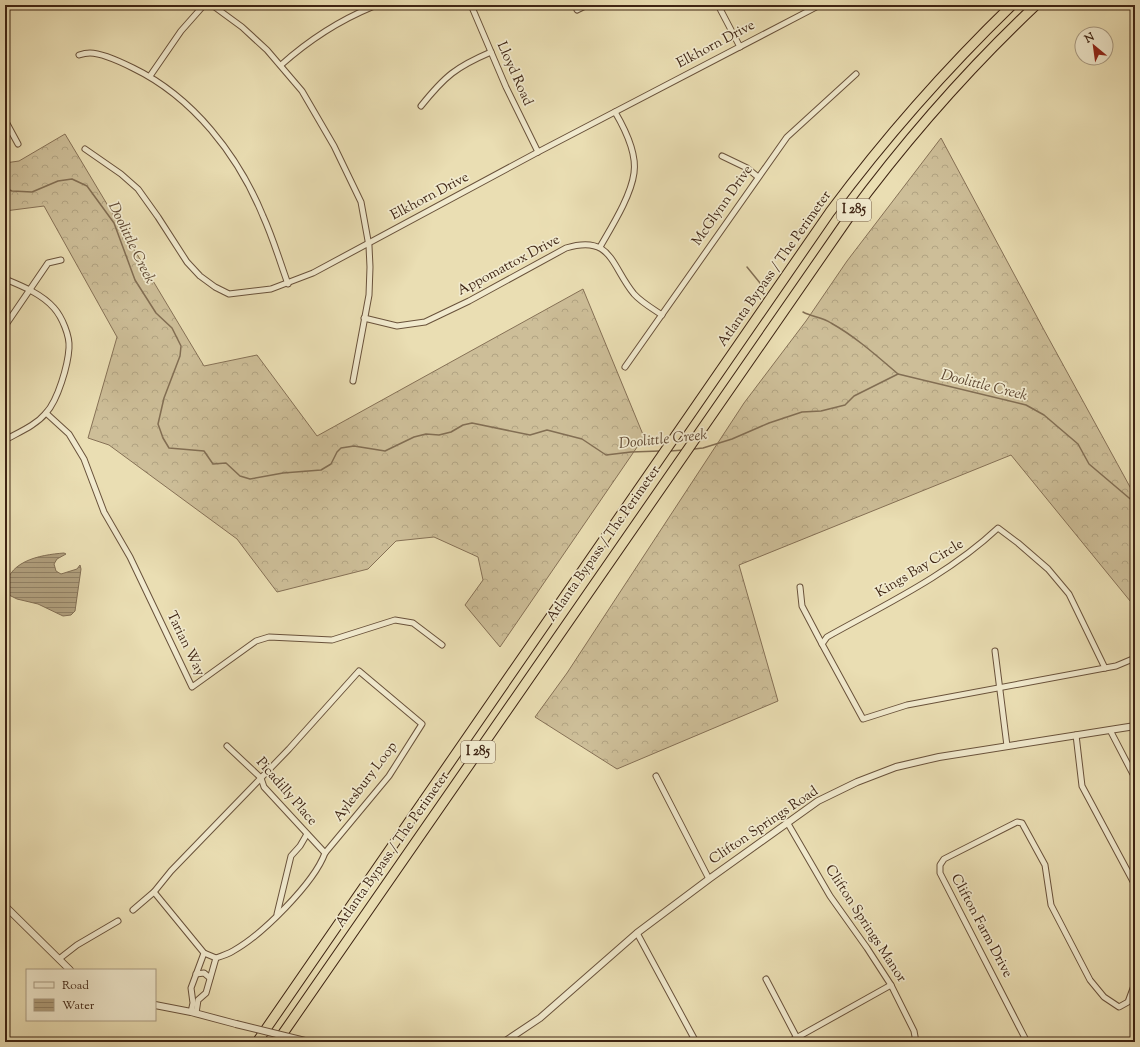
<svg xmlns="http://www.w3.org/2000/svg" width="1140" height="1047" font-family="'Sorts Mill Goudy',serif">
<defs>
<pattern id="forest-crowns" width="20" height="18" patternUnits="userSpaceOnUse"><rect width="20" height="18" fill="#cdbe98"/><path d="M2 6a3 3 0 1 1 6 0M12 15a3 3 0 1 1 6 0" fill="none" stroke="#b1a382"/></pattern>
<pattern id="water-rules" width="6" height="5" patternUnits="userSpaceOnUse"><rect width="6" height="5" fill="#b09f7d"/><path d="M0 2.5h6" fill="none" stroke="#918165"/></pattern>
</defs>
<rect width="100%" height="100%" fill="#eadeb3"/>
<filter id="stains"><feTurbulence type="fractalNoise" baseFrequency=".005" numOctaves="4"/><feColorMatrix values="0 0 0 0 .2 0 0 0 0 .09 0 0 0 0 .02 0 0 0 .5 -.17"/></filter>
<radialGradient id="worn" r=".72"><stop offset=".6" stop-color="#630" stop-opacity="0"/><stop offset="1" stop-color="#630" stop-opacity=".3"/></radialGradient>
<g fill="url(#forest-crowns)" stroke="#867156">
<path d="M65,134L204,366L257,355L317,436L583,289L644,437L500,647L465,605L483,580L478,557L434,537L396,541L368,569L277,592L237,539L109,445L88,438L117,337L44,206L5,211V163L19,161Z"/>
<path d="M941,138L1044,330L1135,496V607L1011,455L739,565L778,701L617,769L535,717L567,673L744,403L806,321L847,261Z"/>
</g>
<path fill="url(#water-rules)" stroke="#826e53" d="M64,553L66,554L57,559L54,564L56,571L61,574L77,569L80,565L81,569L75,611L71,615L63,616L38,604L17,599L5,593C5,561 39,555 64,553Z"/>
<g fill="none" stroke-linecap="round" stroke-linejoin="round">
<g stroke="#826e53" stroke-width="1.5">
<path d="M5,188L12,191L32,192L58,181L72,179L87,186L114,223L135,280L156,313L172,328L181,346L180,356L164,398L158,424L163,438L169,448L204,451L213,464L226,463L240,476L250,479L283,473L321,470L331,464L337,452L341,448L354,446L385,451L414,437L426,434L439,435L451,432L463,425L472,423L530,435L547,430L582,439L606,455L631,452L660,451"/>
<path d="M747,267L760,283"/>
<path d="M803,312C812,317 822,317 831,323C856,337 877,356 898,374"/>
<path d="M694,449L703,448L732,439L769,423L802,412L821,411L845,405L854,396L898,374L1026,405L1044,415L1078,444L1089,464L1135,503"/>
<path d="M670,451L684,450"/>
</g>
<defs>
<g id="minor">
<path d="M212,5L242,27L267,50L302,91L334,146L361,202L369,246L370,267L369,295L353,381"/>
<path d="M471,5L506,87L538,152"/>
<path d="M718,5L740,47"/>
<path d="M577,10L587,5"/>
<path d="M79,55C82,54 87,53 90,53C102,53 123,63 133,68C193,97 238,155 263,216C273,238 280,262 288,284"/>
<path d="M281,65C309,40 338,21 372,7"/>
<path d="M150,76L181,31L204,5"/>
<path d="M421,106C445,76 456,67 491,52"/>
<path d="M5,120L18,144"/>
<path d="M85,149L121,174L138,189L158,217L187,262L200,276L215,287L229,294L271,289L313,273L538,152L820,5"/>
<path d="M722,156L747,168L758,177"/>
<path d="M600,247C612,226 631,196 634,173C637,153 625,129 615,112"/>
<path d="M5,279C22,286 42,294 54,308C62,317 70,336 69,348C68,365 58,400 46,413C35,426 19,432 5,440"/>
<path d="M364,318L397,326L425,322L469,301L566,248C612,234 611,266 634,294C641,302 653,309 662,315"/>
<path d="M5,326L48,263L61,260"/>
<path d="M625,367L787,137L856,74"/>
<path d="M46,413L69,434L84,459L104,512L130,557L192,687L256,641L269,637L332,640L395,620L413,623L442,645"/>
<path d="M998,528L1018,543L1048,569L1069,594L1105,668L907,705L863,719L822,644L827,637C886,604 948,575 998,528Z"/>
<path d="M800,587L802,606L822,644"/>
<path d="M995,651L1007,746"/>
<path d="M1105,668L1116,666L1135,658"/>
<path d="M1110,730L1135,778"/>
<path d="M1076,735L1082,786L1135,885"/>
<path d="M227,746L261,778L264,787L325,853"/>
<path d="M656,776L709,879"/>
<path d="M787,822L830,896L867,948L891,985L914,1031L916,1042"/>
<path d="M154,892L204,953L216,958"/>
<path d="M133,910L154,892L171,871L289,749L359,671L422,724L389,776L325,853C314,883 262,935 233,951C228,954 222,956 216,958L206,993L198,1000L196,1013"/>
<path d="M277,914L291,856L300,846L307,834"/>
<path d="M637,933L696,1042"/>
<path d="M59,959L77,945L118,921"/>
<path d="M196,974L204,973L210,978"/>
<path d="M766,979L797,1038"/>
<path d="M191,1012L193,1003L191,988L204,953"/>
<path d="M789,1042L891,985"/>
<path d="M1027,1042L940,873V865L944,859L1017,822L1022,823L1045,865L1051,905L1090,980L1104,997L1119,1007L1128,1002L1135,983"/>
</g>
<g id="tertiary">
<path d="M5,906L70,970"/>
<path d="M155,1005L191,1012L236,1024"/>
<path d="M504,1042L540,1018L637,933L709,879L818,801L857,782L896,767L939,757L1135,726"/>
</g>
<g id="motorway">
<path d="M257,1042L830,212C885,138 946,69 1012,5"/>
<path d="M277,1042L849,217C905,141 967,70 1036,5"/>
</g>
</defs>
<use href="#minor" stroke="#69523b" stroke-width="7"/>
<use href="#tertiary" stroke="#69523b" stroke-width="8"/>
<use href="#motorway" stroke="#3e2413" stroke-width="11"/>
<use href="#minor" stroke="#f1eace" stroke-width="5"/>
<use href="#tertiary" stroke="#f1eace" stroke-width="6"/>
<use href="#motorway" stroke="#eadeb3" stroke-width="9"/>
<defs>
<path id="tertiary-bridge" d="M236,1024L309,1042"/>
</defs>
<use href="#tertiary-bridge" stroke="#69523b" stroke-width="8" stroke-linecap="butt"/>
<use href="#tertiary-bridge" stroke="#f1eace" stroke-width="6"/>
</g>
<g text-anchor="middle" dominant-baseline="central" stroke-width="3.5" stroke-linejoin="round" paint-order="stroke">
<g fill="#f1eace" stroke="#745f4b" stroke-width="1">
<rect x="837" y="199" width="34" height="22" rx="3"/>
<rect x="461" y="741" width="34" height="22" rx="3"/>
</g>
<g font-size="13" font-weight="bold" fill="#3e2413">
<text x="854" y="210">I 285</text>
<text x="478" y="752">I 285</text>
</g>
<g font-size="14" fill="#3e2413" stroke="#f1eace">
<text transform="translate(716 45) rotate(-28)">Elkhorn Drive</text>
<text transform="translate(514 74) rotate(66)">Lloyd Road</text>
<text transform="translate(430 197) rotate(-28)">Elkhorn Drive</text>
<text transform="translate(723 206) rotate(-55)">McGlynn Drive</text>
<text transform="translate(509 266) rotate(-28)">Appomattox Drive</text>
<text transform="translate(775 269) rotate(-55)">Atlanta Bypass / The Perimeter</text>
<text transform="translate(604 544) rotate(-55)">Atlanta Bypass / The Perimeter</text>
<text transform="translate(920 569) rotate(-31)">Kings Bay Circle</text>
<text transform="translate(185 644) rotate(64)">Tarian Way</text>
<text transform="translate(366 782) rotate(-53)">Aylesbury Loop</text>
<text transform="translate(286 792) rotate(49)">Picadilly Place</text>
<text transform="translate(764 826) rotate(-34)">Clifton Springs Road</text>
<text transform="translate(393 850) rotate(-55)">Atlanta Bypass / The Perimeter</text>
<text transform="translate(865 924) rotate(57)">Clifton Springs Manor</text>
<text transform="translate(981 926) rotate(62)">Clifton Farm Drive</text>
</g>
<g font-size="15" font-style="italic" fill="#604933" stroke="#f1eace">
<text transform="translate(131 243) rotate(64)">Doolittle Creek</text>
<text transform="translate(984 386) rotate(14)">Doolittle Creek</text>
<text transform="translate(663 440) rotate(-6)">Doolittle Creek</text>
</g>
</g>
<rect width="1140" height="1047" fill="none" stroke="#eadeb3" stroke-width="20"/>
<rect x="6" y="6" width="1128" height="1035" fill="none" stroke="#3e2413" stroke-width="2"/>
<rect x="10" y="10" width="1120" height="1027" fill="none" stroke="#3e2413"/>
<rect x="26" y="969" width="130" height="52" fill="#f1eace" stroke="#a99b83"/>
<rect x="34" y="982" width="20" height="6" fill="#f1eace" stroke="#a99b83"/>
<text x="62" y="989" font-size="12" fill="#3e2413">Road</text>
<rect x="34" y="999" width="20" height="12" fill="url(#water-rules)" stroke="#a99b83"/>
<text x="62" y="1009" font-size="12" fill="#3e2413">Water</text>
<g transform="translate(1094 46) rotate(331)"><circle r="19" fill="#f1eace" stroke="#a99b83"/>
<path d="M0-3L7 15L0 10L-7 15Z" fill="#8f2418"/>
<text y="-6" font-size="11" font-weight="bold" text-anchor="middle" fill="#3e2413">N</text>
</g>
<rect width="100%" height="100%" filter="url(#stains)"/>
<rect width="100%" height="100%" fill="url(#worn)"/>
</svg>
